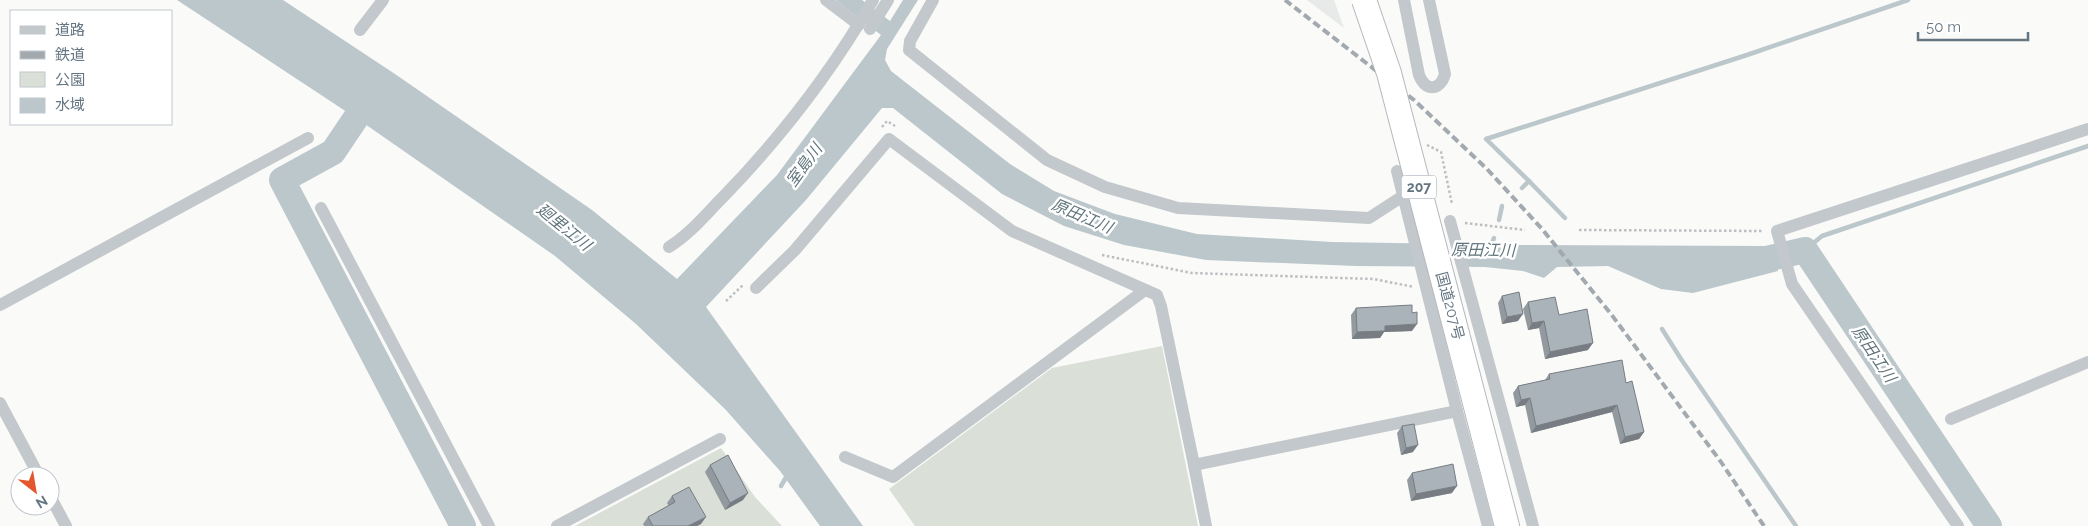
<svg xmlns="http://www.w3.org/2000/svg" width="2088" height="526" font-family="Raleway,'Noto Sans JP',sans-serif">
<rect width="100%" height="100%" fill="#fafaf8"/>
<path fill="#e8e9e9" d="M1307,0H1334L1344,28Z"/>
<g fill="#dadfd7">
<path d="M1162,346L1198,526H915L889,489L1052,368Z"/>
<path d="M721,448L755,497L782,526H575Z"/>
</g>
<path fill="#bbc7cb" d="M177,0H283L395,74L592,210L677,279L777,175L881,35L836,0H862L890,21L903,0H918L887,49L885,60L891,71L1010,164L1054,191L1115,214L1197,234L1332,242L1513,245L1766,246L1778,271L1693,293L1661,289L1608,266L1557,267L1544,278L1523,271L1485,267L1356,266L1206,260L1124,245L1064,226L1002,194L893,108H882L806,200L706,307L863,526H820L780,471L725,409L636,324L555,256L362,122Z"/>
<path fill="#fafaf8" d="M1424,241L1450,242L1457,269H1431Z"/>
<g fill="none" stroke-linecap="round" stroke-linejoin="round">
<g stroke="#bbc7cb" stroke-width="4.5">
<path d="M1529,181L1565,218"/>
<path d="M1522,188L1529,181L1486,139L1747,55L1908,0"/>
<path d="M1499,220L1502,206"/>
<path d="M1490,249L1494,238"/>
<path d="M1805,250L1822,236L2088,146"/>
<path d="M1662,329L1681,359L1796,526"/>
<path d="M781,486L788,474"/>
</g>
<g stroke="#bbc7cb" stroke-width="26">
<path d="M370,97L333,152L282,180L463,526"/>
<path d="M1736,266L1805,250L1989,526"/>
</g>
<defs>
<path id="highway" d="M1468,376L1507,526"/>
</defs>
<use href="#highway" stroke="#b4b9bd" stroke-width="26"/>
<g stroke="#bbbfc2" stroke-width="2.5" stroke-dasharray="2.5 2.5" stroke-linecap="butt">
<path d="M882,127L887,121L895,126"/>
<path d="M1427,145L1441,152L1452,204"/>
<path d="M1465,223L1525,230"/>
<path d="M1579,230L1763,231"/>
<path d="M1102,255L1192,273L1374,279L1414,287"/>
<path d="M726,301L743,285"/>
</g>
<g stroke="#c3c8cc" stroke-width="12">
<path d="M826,0L859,25"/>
<path d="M933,0L910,41L909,50L1047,160L1105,187L1178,208L1369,218L1403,196"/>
<path d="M1404,0L1419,75C1426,92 1440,91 1445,74L1429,0"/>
<path d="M870,29L888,0"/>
<path d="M360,30L383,0"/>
<path d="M1397,171L1457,411"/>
<path d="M321,208L489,526"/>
<path d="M1450,221L1533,526"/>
<path d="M669,247C690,234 706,214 724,196C781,137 832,71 873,0"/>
<path d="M756,288L795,250L889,139L1012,231L1157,295L1161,306L1194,465L1457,411L1488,526"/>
<path d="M0,305L308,138"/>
<path d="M0,403L39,476"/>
<path d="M1951,419L2088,362"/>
<path d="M845,457L893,477L1145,290"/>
<path d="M1194,465L1206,526"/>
<path d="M50,496L66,526"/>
<path d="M557,526L720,439"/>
<path d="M1958,526L1792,284L1777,231L2088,129"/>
</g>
<use href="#highway" stroke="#fff" stroke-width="24"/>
<path stroke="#a2aab0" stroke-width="4" stroke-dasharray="8 4" stroke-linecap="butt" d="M1285,0L1414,100L1487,169L1542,229L1611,314L1721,462L1764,526"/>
<defs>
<path id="highway-bridge" d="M1364,0L1389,73L1468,376"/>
</defs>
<use href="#highway-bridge" stroke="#b4b9bd" stroke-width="26" stroke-linecap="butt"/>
<use href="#highway-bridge" stroke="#fff" stroke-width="24"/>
</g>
<g fill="#929a9f">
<path d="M1502,296L1518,321L1502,324L1498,303Z"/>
<path d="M1528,302L1559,315L1588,350L1545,359L1539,328L1528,330L1523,309Z"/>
<path d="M1356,308L1412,331L1384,332L1380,338L1352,339L1351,315Z"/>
<path d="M1549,374L1626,383L1644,432L1639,439L1620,444L1612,412L1531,433L1525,405L1516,407L1513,393L1518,386L1545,380Z"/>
<path d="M1402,426L1413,452L1401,455L1397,433Z"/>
<path d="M710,465L743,500L725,510L705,472Z"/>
<path d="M1412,473L1452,493L1411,501L1407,480Z"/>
<path d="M672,496L701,524L697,526H644L643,524L648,517L669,506L667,503Z"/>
</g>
<g fill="#777d82">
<path d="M1523,314L1518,321L1502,324L1507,317Z"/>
<path d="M1544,321L1539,328L1528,330L1532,323Z"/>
<path d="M1417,324L1412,331L1384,332L1380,338L1352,339L1357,332L1385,326Z"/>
<path d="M1593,343L1588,350L1545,359L1550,352Z"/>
<path d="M1530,398L1525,405L1516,407L1521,400Z"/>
<path d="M1617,405L1612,412L1531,433L1536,426Z"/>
<path d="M1644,432L1639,439L1620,444L1625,437Z"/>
<path d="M1418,445L1413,452L1401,455L1406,448Z"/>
<path d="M1457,486L1452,493L1411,501L1416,494Z"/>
<path d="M748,493L743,500L725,510L730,503Z"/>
<path d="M706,517L701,524L697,526H688Z"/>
</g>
<g fill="#aab3b9" stroke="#777d82">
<path d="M1519,292L1523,314L1507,317L1502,296Z"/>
<path d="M1555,297L1559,315L1587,309L1593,343L1550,352L1544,321L1532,323L1528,302Z"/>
<path d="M1412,305V313L1417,312V324L1385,326V331L1357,332L1356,308Z"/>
<path d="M1622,360L1626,383L1632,381L1644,432L1625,437L1617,405L1536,426L1530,398L1521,400L1518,386L1550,379L1549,374Z"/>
<path d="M1414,424L1418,445L1406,448L1402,426Z"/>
<path d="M728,455L748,493L730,503L710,465Z"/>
<path d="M1453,464L1457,486L1416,494L1412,473Z"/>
<path d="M689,487L706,517L688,526H653L648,517L675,502L672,496Z"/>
</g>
<g text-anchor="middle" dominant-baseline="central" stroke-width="5" stroke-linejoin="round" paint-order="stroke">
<rect fill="#fff" stroke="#939fa8" stroke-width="1" x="1401.5" y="175.5" width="35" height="23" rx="4"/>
<g font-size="14" font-weight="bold" fill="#657683">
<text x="1419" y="187">207</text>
</g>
<g font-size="15" fill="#657683" stroke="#fff">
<text transform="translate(1450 306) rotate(75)">国道207号</text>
</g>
<g font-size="16" font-style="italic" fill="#60757c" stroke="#fff">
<text transform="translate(804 165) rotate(-54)">室島川</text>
<text transform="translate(1082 216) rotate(23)">原田江川</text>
<text transform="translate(564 227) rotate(39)">廻里江川</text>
<text transform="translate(1483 250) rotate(1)">原田江川</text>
<text transform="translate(1874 354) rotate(56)">原田江川</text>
</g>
</g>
<rect x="10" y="10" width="162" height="115" fill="#ffffff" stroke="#c1c8cd"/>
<rect x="20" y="26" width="25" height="8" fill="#c3c8cc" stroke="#c1c8cd"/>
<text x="55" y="35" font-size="15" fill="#657683">道路</text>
<rect x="20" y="51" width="25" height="8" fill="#a2aab0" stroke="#c1c8cd"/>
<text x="55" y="60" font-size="15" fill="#657683">鉄道</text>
<rect x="20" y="72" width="25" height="15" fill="#dadfd7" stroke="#c1c8cd"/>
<text x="55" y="85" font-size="15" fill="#657683">公園</text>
<rect x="20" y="98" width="25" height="15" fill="#bbc7cb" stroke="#c1c8cd"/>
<text x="55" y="110" font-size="15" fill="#657683">水域</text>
<g transform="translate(35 491) rotate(149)"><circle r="24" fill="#ffffff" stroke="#c1c8cd"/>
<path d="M0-4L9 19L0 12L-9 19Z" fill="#e4572e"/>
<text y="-8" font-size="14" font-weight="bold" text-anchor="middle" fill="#657683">N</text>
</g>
<path d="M1918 32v8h110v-8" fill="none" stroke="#657683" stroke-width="2.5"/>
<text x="1926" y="32" font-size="15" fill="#657683" stroke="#ffffff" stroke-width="4" paint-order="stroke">50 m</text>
</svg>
